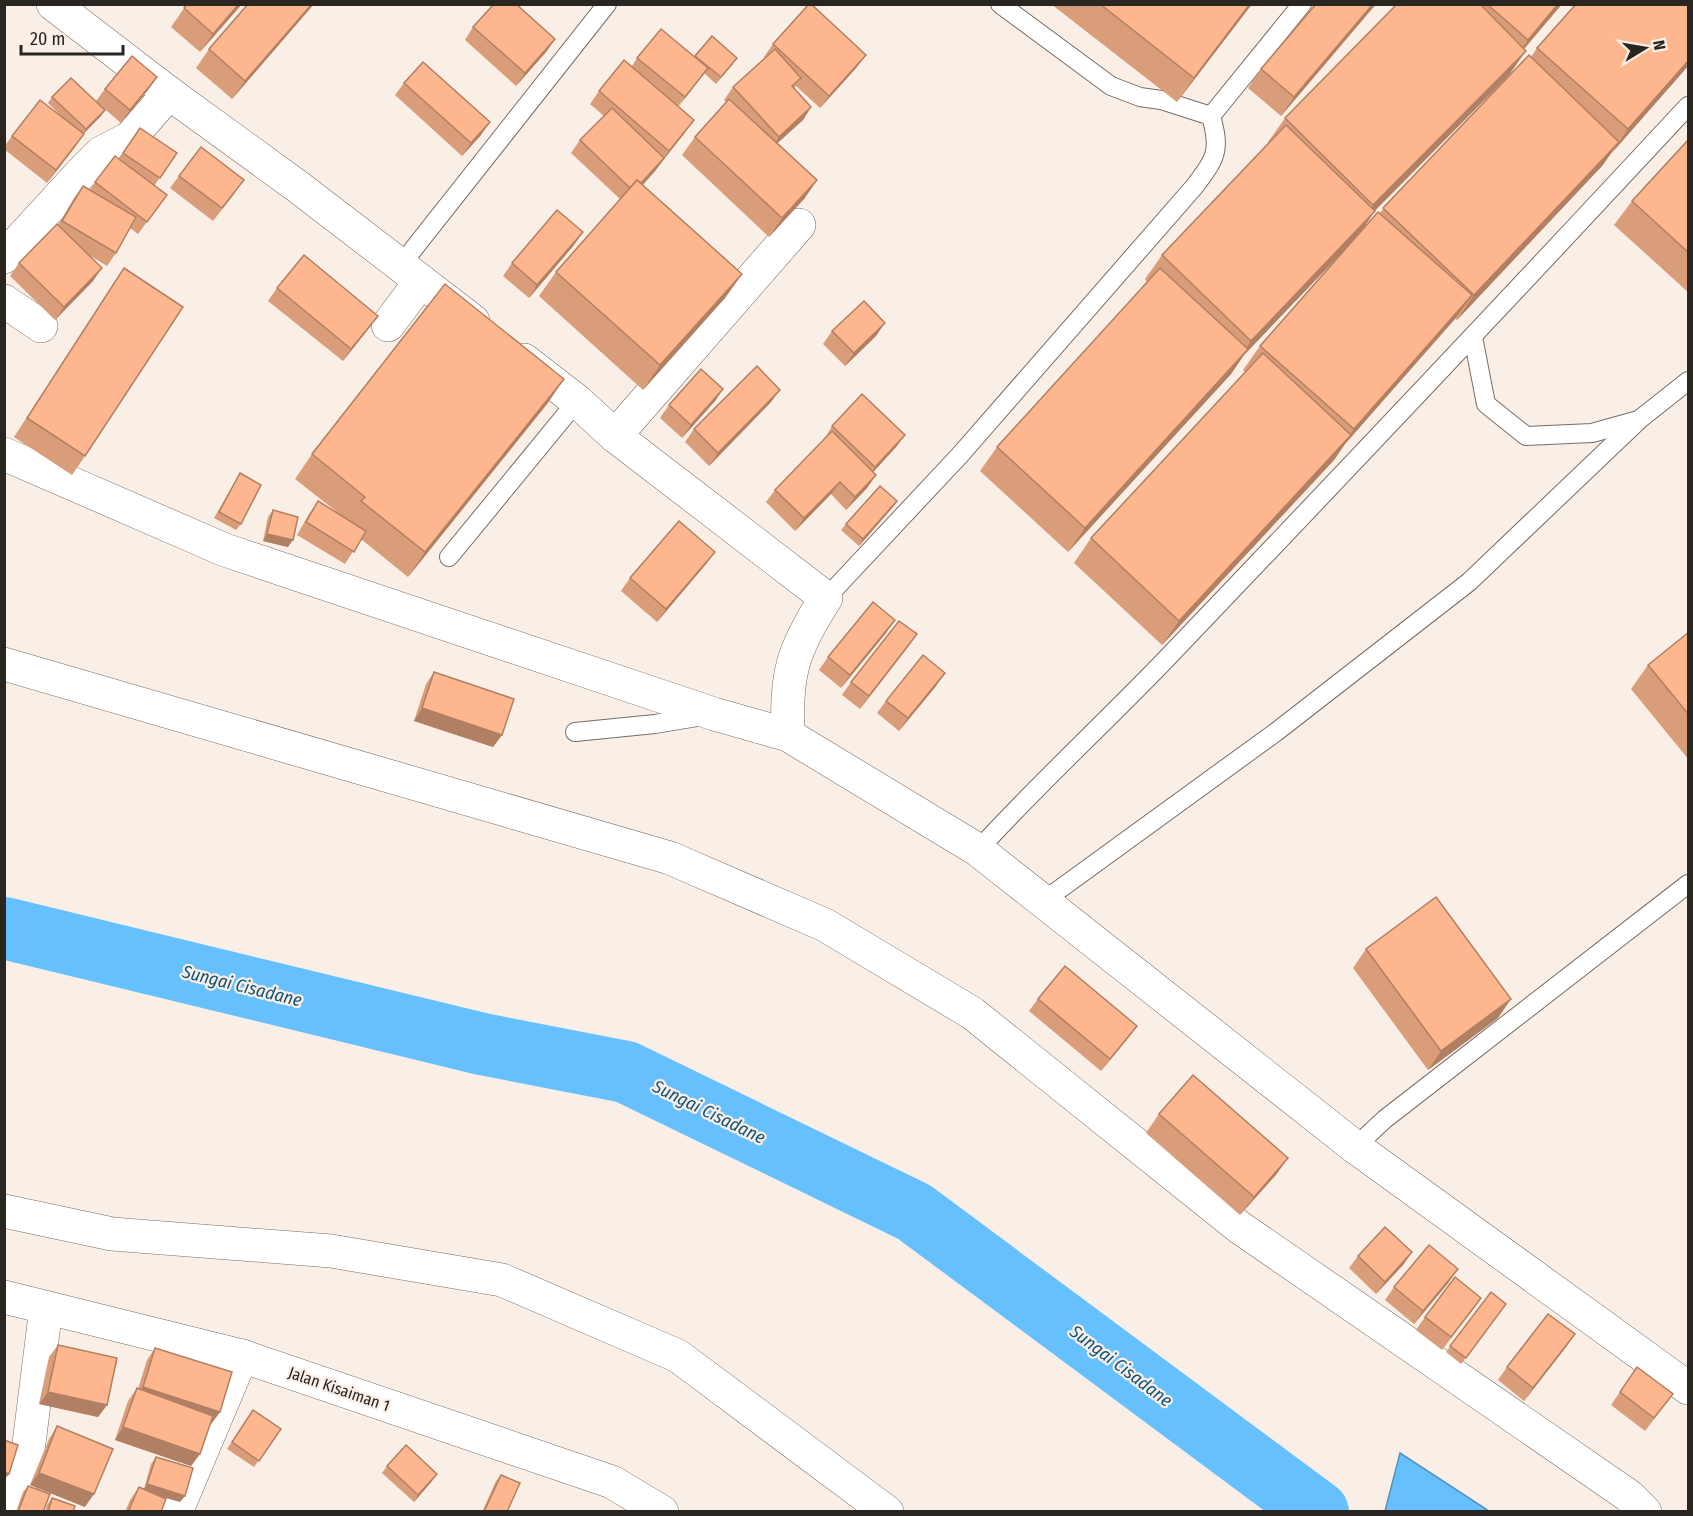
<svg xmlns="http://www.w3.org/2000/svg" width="1693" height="1516" font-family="'Fira Sans Condensed',sans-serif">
<rect width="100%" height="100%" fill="#f9efe6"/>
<path fill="#67c0fe" stroke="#5492bc" stroke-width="1.5" d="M1400,1453L1489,1511H1385Z"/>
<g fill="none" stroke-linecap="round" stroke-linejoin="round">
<path stroke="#67c0fe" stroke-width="62" d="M4,928L482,1044L626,1072L914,1212L1318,1512"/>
<defs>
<g id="service">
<path d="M1211,116L1302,4"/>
<path d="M400,266L607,4"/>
<path d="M1473,337L1486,404L1526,436L1592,433L1635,421"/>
<path d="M449,557L577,401"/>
<path d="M826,598L960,455L1194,187C1216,158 1221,151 1211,116L1161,100L1140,97L1111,86L1000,4"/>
<path d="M575,732L655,724L703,716"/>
<path d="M978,850C1039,783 1107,721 1170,655C1344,473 1517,290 1688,106"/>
<path d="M1042,902L1276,732L1469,582L1640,419L1688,381"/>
<path d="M1355,1147L1385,1119L1688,884"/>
</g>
<g id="minor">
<path d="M53,4L169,93L297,186L473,321"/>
<path d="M4,257L83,171L101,153L130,138L169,93"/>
<path d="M4,301L41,326"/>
<path d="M388,325L421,281"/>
<path d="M524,360L577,401L615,436L826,598C793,649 785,674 788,735"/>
<path d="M615,436L799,225"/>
<path d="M4,454L225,550L714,714L788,735L978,850L1355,1147L1688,1388"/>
<path d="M4,664L670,858L825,925L972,1013L1239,1227L1629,1496L1645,1512"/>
<path d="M4,1211L112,1234L331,1251L502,1280L678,1356L887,1512"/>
<path d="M4,1297L242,1356L612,1482L662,1512"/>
<path d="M9,1512L25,1475L46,1308"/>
<path d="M176,1512L242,1356"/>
</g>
</defs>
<use href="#service" stroke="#766d66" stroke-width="20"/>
<use href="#minor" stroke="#766d66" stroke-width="34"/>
<use href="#service" stroke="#fff" stroke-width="18"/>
<use href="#minor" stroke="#fff" stroke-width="33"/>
</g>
<g fill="#da9d79">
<path d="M187,4H242L200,52L171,27Z"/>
<path d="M248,4H314L232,99L196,68L209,49Z"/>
<path d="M1051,4H1252L1177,102Z"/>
<path d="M1376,4L1281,116L1248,88L1261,69Z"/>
<path d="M1397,4H1562L1524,49L1509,75L1374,211L1359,234L1531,57L1537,48L1689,65L1611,153L1602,166L1457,320L1455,318L1345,444L1334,460L1162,645L1074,563L1091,538L1245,372L1243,370L1260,346L1352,241L1244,355L1231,374L1068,552L980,471L997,447L1147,282L1145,279L1162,255L1269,143L1268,142L1285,118Z"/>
<path d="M473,27L555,39L546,52L516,86L465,40Z"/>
<path d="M712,36L733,64L716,84L704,73L678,106L685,133L664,159L655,171L643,185L742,274L725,298L643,390L539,296L556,272L620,199L571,153L580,140L604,116L590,104L599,91L632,66L637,58L695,57Z"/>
<path d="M773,44L857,67L820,108L796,86L794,88L811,107L803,120L777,143L817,180L804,199L769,237L682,155L695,137L726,102L724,100L733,87L765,58L764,57Z"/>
<path d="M157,77L148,90L121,123L99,104L101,116L83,134L75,147L47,183L4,149V147L12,136L66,121L48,103L52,97L96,101L105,89Z"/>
<path d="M404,83L481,135L462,156L395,95Z"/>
<path d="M140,128L177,153L154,186L167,195L138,234L130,228L116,253L107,266L89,255L93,281L55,320L10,276L19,263L58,225L74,198L83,186L90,190L95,182L118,159Z"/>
<path d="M1689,139V293L1614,225L1632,201Z"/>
<path d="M179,176L235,193L213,221L170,188Z"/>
<path d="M574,245L529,298L503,276L512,263Z"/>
<path d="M124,268L85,456L72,475L14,437Z"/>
<path d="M277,288L369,328L343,361L268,301Z"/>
<path d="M832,331L876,336L845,366L823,344Z"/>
<path d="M564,379L547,404L408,577L361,539L345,564L297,535L309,514L318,501L342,516L295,479L312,454Z"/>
<path d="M723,389L715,401L682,438L660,418L669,405Z"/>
<path d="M771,402L709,466L685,442L694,429Z"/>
<path d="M832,426L905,435L896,447L873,472L876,475L867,488L846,510L831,494L795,531L766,502L775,490L824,440Z"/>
<path d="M240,473L241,524L236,530L214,518Z"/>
<path d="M897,501L892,508L859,546L841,530L846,524Z"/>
<path d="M273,510L288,547L263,541L268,517Z"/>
<path d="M706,564L657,622L621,591L630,578Z"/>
<path d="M1689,632V760L1631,689L1648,665Z"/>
<path d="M886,633L841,688L819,670L828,657Z"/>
<path d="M917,634L860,709L842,695L851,682Z"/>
<path d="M434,672L502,735L493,747L414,721L426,684Z"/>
<path d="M936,686L899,731L877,713L886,701Z"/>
<path d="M1366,949L1498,1018L1428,1070L1353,968Z"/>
<path d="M1038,999L1128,1038L1101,1071L1029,1011Z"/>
<path d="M1159,1114L1288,1158L1275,1176L1240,1215L1146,1133Z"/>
<path d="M1412,1252L1403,1265L1376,1294L1349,1268L1358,1256Z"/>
<path d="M1449,1282L1414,1324L1385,1300L1394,1287Z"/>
<path d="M1491,1292L1506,1304L1461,1364L1446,1352Z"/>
<path d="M1472,1311L1442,1350L1416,1330L1425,1317Z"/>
<path d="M58,1345L107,1405L98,1417L39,1404L49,1357Z"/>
<path d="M1566,1347L1524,1401L1498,1380L1507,1367Z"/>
<path d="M155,1348L220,1412L211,1424H210L200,1454L191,1466L115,1440L128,1401L137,1388L138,1389L147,1360Z"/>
<path d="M1637,1367L1673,1394L1645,1431L1611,1405Z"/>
<path d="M253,1410L281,1429L254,1467L227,1449Z"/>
<path d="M57,1426L85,1507L30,1485L49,1439Z"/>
<path d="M156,1457L180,1502L156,1495L161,1512H125L130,1500L139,1487L144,1489L151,1464Z"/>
<path d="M387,1466L432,1481L414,1502L382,1473Z"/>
<path d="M501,1475L507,1512H482L496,1481Z"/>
<path d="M28,1486L43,1512H16L23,1492Z"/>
<path d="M52,1498L73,1512H45L47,1505Z"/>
</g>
<g fill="#b17f63">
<path d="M239,4H242L200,52L213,34Z"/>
<path d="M312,4H314L232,99L245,81Z"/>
<path d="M1250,4H1252L1177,102L1194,78Z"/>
<path d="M1373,4H1376L1281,116L1294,97Z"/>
<path d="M1558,4H1562L1511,64L1528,40Z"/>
<path d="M555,39L546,52L516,86L525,73Z"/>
<path d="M1526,51L1509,75L1356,230L1373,205Z"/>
<path d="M866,55L857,67L820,108L829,96Z"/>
<path d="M1689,60V65L1611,154L1628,129Z"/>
<path d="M708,68L699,80L676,110L685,97Z"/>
<path d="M157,77L148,90L121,123L130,110Z"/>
<path d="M811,107L803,120L770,150L779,137Z"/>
<path d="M105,110L101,116L82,135L86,129Z"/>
<path d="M694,120L655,171L625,204L634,191L661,161L669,151Z"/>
<path d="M490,122L481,135L462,156L471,143Z"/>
<path d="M84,134L75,147L47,183L56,170Z"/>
<path d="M1619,142L1602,166L1457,320L1474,295Z"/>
<path d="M817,180L804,199L769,237L782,218Z"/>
<path d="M1375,211L1358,236L1244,355L1231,374L1068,552L1085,528L1237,362L1251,341Z"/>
<path d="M583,232L574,245L529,298L537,285Z"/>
<path d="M102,268L93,281L55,320L64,307Z"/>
<path d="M742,274L725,298L643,390L660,365Z"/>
<path d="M1472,295L1455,319L1345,444L1334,460L1162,645L1179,621L1344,443L1354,429Z"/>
<path d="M378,316L369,328L343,361L351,349Z"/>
<path d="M885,323L876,336L845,366L854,353Z"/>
<path d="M564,379L547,404L408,577L425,552Z"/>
<path d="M723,389L715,401L682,438L691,425Z"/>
<path d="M780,390L771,402L709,466L718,453Z"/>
<path d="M905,435L896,447L866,480L875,467Z"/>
<path d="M876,475L867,488L846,510L855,497Z"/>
<path d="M840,482L831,494L795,531L804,518Z"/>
<path d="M897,501L892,508L859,546L863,539Z"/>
<path d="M267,534L293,540L288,547L263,541Z"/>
<path d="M715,552L706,564L657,622L666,609Z"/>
<path d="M895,620L886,633L841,688L850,675Z"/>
<path d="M917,634L908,647L860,709L869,696Z"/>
<path d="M945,673L936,686L899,731L908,718Z"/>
<path d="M422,708L502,735L493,747L414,721Z"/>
<path d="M1511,999L1498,1018L1428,1070L1441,1051Z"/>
<path d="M1137,1026L1128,1038L1101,1071L1110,1059Z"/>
<path d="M1288,1158L1275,1176L1240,1215L1254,1197Z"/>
<path d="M1412,1252L1403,1265L1376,1294L1385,1282Z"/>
<path d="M1458,1269L1449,1282L1414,1324L1423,1311Z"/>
<path d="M1575,1334L1566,1347L1524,1401L1533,1388Z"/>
<path d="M143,1387L220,1412L211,1424L135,1400Z"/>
<path d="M48,1392L107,1405L98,1417L39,1404Z"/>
<path d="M123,1427L200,1454L191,1466L115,1440Z"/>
<path d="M4,1472L9,1474L4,1480Z"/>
<path d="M39,1473L94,1494L85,1507L30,1485Z"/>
<path d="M437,1474L432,1481L414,1502L418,1495Z"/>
<path d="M147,1484L185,1496L180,1502L143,1491Z"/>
</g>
<g fill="#fdb68d" stroke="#b17f63" stroke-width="1.5">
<path d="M187,4H239L213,34L184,8Z"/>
<path d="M248,4H312L245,81L209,49Z"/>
<path d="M494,4H516L555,39L525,73L473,27Z"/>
<path d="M809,4H811L866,55L829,96L773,44Z"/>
<path d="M1100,4H1250L1194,78Z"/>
<path d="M1316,4H1373L1294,97L1261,69Z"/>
<path d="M1397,4H1480L1526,51L1373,205L1285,118Z"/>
<path d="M1487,4H1558L1528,40Z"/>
<path d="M1576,4H1689V60L1628,129L1537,48Z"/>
<path d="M661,29L708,68L685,97L637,58Z"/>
<path d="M712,36L737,58L721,77L695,56Z"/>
<path d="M775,49L801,78L792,86L811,107L779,137L733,87Z"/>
<path d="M1529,55L1619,142L1474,295L1383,208Z"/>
<path d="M132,56L157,77L130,110L105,89Z"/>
<path d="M624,60L694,120L669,151L599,91Z"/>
<path d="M423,62L490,122L471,143L404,83Z"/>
<path d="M71,78L105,110L86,129L52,97Z"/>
<path d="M729,99L817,180L782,218L695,137Z"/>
<path d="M40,100L84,134L56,170L12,136Z"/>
<path d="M612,108L664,158L641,183L637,180L630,188L580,140Z"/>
<path d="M1286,125L1375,211L1251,341L1162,255Z"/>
<path d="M140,128L177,153L160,178L123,153Z"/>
<path d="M1689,139V253L1632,201Z"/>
<path d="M201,147L244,180L222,208L179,176Z"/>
<path d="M115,156L167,195L147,222L95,182Z"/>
<path d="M637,180L742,274L660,365L556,272Z"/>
<path d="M83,186L136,217L116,253L62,221Z"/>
<path d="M557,210L583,232L537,285L512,263Z"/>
<path d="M1378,212L1472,295L1354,429L1260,346Z"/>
<path d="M57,224L102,268L64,307L19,263Z"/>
<path d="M304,255L378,316L351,349L277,288Z"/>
<path d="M124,268L183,307L85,456L27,418Z"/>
<path d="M1160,268L1248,349L1085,528L997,447Z"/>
<path d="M445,284L564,379L425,552L361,501L365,497L312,454Z"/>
<path d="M864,301L885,323L854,353L832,331Z"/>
<path d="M1263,353L1351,435L1179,621L1091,538Z"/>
<path d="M757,366L780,390L718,453L694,429Z"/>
<path d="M701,369L723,389L691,425L669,405Z"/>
<path d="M862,394L905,435L875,467L832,426Z"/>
<path d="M832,431L876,475L855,497L840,482L804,518L775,490Z"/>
<path d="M240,473L261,485L241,524L219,512Z"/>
<path d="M880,486L897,501L863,539L846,524Z"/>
<path d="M318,501L366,531L354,552L306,522Z"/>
<path d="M273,510L298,517L293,540L267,534Z"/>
<path d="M679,521L715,552L666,609L630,578Z"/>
<path d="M873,602L895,620L850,675L828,657Z"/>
<path d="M899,621L917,634L869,696L851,682Z"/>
<path d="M1689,632V715L1648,665Z"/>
<path d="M923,655L945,673L908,718L886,701Z"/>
<path d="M434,672L514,699L502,735L422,708Z"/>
<path d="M1436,897L1511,999L1441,1051L1366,949Z"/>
<path d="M1065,966L1137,1026L1110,1059L1038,999Z"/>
<path d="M1193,1075L1288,1158L1254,1197L1159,1114Z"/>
<path d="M1385,1227L1412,1252L1385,1282L1358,1256Z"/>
<path d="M1429,1245L1458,1269L1423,1311L1394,1287Z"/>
<path d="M1455,1277L1481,1298L1451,1337L1425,1317Z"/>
<path d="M1491,1292L1506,1304L1466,1358L1450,1346Z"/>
<path d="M1548,1314L1575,1334L1533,1388L1507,1367Z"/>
<path d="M58,1345L117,1358L107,1405L48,1392Z"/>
<path d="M155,1348L232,1372L220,1412L143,1387Z"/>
<path d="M1637,1367L1673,1394L1654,1418L1620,1392Z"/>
<path d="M137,1388L213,1416L200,1454L123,1427Z"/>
<path d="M253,1410L281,1429L259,1461L232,1442Z"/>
<path d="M57,1426L113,1449L94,1494L39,1473Z"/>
<path d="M4,1440L18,1445L9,1474L4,1472Z"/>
<path d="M406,1445L437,1474L418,1495L387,1466Z"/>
<path d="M156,1457L193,1468L185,1496L147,1484Z"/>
<path d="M501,1475L520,1483L507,1512H484Z"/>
<path d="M28,1486L50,1494L43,1512H18Z"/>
<path d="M139,1487L166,1499L161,1512H128Z"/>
<path d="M52,1498L75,1506L73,1512H48Z"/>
</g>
<g text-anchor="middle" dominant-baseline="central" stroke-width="4.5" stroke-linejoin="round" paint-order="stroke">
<g font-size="16" fill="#292622" stroke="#f9efe6">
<text transform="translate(339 1389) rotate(19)">Jalan Kisaiman 1</text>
</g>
<g font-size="18" font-style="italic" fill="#10547c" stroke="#f9efe6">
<text transform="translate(242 986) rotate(14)">Sungai Cisadane</text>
<text transform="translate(709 1112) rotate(26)">Sungai Cisadane</text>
<text transform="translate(1121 1366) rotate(37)">Sungai Cisadane</text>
</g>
</g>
<rect width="1693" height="1516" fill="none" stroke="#292622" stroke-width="12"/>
<g transform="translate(1645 48) rotate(79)" stroke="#f9efe6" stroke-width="4.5" paint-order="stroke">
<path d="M0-4.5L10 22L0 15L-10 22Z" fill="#292622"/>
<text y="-9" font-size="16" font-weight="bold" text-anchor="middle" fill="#292622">N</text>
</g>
<path d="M21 45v9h102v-9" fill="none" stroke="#292622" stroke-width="3"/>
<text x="30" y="45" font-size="18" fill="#292622" stroke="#f9efe6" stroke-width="4.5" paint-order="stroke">20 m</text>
</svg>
